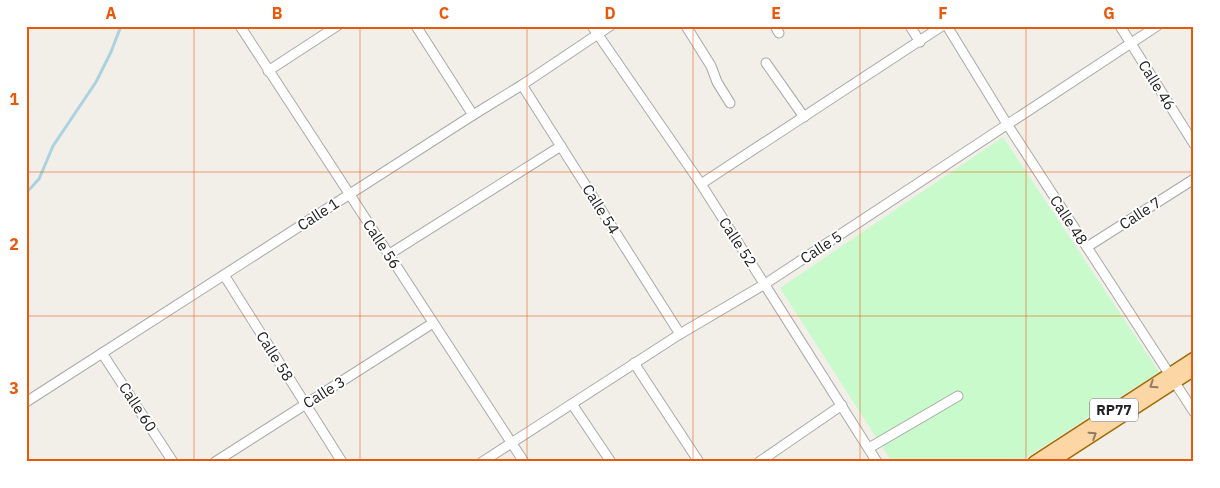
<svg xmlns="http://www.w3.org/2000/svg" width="1220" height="488" font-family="'IBM Plex Sans',sans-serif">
<rect width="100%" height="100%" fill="#f2efe9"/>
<path fill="#c8facc" d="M1003,137L1159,372L1019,462H892L780,288Z"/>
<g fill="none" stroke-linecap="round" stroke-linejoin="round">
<path stroke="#aad3df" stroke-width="3" d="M26,193L39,179L53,146L96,82L111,52L121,26"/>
<defs>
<g id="minor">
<path d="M240,26L524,462"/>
<path d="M416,26L473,115"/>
<path d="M592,26L701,184L877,462"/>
<path d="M686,26L711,66L717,82L730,103"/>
<path d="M775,26L779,33"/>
<path d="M910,26L920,42"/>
<path d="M947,26L1007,124L1194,412"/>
<path d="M1120,26L1194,144"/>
<path d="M766,63L804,117"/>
<path d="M268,71L337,26"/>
<path d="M522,85L680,334"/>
<path d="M701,184L942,26"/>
<path d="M1087,247L1194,179"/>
<path d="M388,255L561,146"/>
<path d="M224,275L342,462"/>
<path d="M102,353L173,462"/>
<path d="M634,363L699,462"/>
<path d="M26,402L473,115L522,85L610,26"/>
<path d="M572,404L611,462"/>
<path d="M869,448L958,396"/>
<path d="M215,462L433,323"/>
<path d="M482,462L680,334L765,284L1157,26"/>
<path d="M759,462L842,405"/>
</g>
<g id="major">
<path d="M1034,462L1194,358"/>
<path d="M1052,462L1194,370"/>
</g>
</defs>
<use href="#minor" stroke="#a9a9a9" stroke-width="11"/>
<use href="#major" stroke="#a06b00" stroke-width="14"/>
<use href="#minor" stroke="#fff" stroke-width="9"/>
<use href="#major" stroke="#fcd6a4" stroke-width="11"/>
</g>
<defs><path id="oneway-chevron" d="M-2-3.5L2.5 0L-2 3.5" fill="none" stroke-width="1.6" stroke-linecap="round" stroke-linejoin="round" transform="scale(1.25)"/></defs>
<g stroke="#8f7c63">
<use href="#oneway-chevron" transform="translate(1153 385) rotate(147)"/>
<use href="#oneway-chevron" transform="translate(1093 435) rotate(-33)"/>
</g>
<path fill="none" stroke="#e8590c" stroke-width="1" stroke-opacity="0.55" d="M194,26V462M360,26V462M527,26V462M693,26V462M860,26V462M1026,26V462M26,172H1194M26,316H1194"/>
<g text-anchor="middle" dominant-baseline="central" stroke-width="4" stroke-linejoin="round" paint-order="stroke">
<rect fill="#fff" stroke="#646464" stroke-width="1" x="1090" y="398.5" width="48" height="23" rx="4"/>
<g font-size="14" font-weight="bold" fill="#222">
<text x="1114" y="410">RP77</text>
</g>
<g font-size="15" fill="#222" stroke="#fff">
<text transform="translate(1157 85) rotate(58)">Calle 46</text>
<text transform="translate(601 209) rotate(58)">Calle 54</text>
<text transform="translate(1140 213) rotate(-33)">Calle 7</text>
<text transform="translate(318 214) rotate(-33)">Calle 1</text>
<text transform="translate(1069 220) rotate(57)">Calle 48</text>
<text transform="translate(738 242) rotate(57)">Calle 52</text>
<text transform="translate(382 244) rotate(57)">Calle 56</text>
<text transform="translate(821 247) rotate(-33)">Calle 5</text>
<text transform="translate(275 356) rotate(58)">Calle 58</text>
<text transform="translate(324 392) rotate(-32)">Calle 3</text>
<text transform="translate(138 407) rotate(57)">Calle 60</text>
</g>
</g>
<rect width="1220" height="488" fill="none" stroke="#ffffff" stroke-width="55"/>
<rect x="28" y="28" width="1164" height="432" fill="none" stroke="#e8590c" stroke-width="2"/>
<g font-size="16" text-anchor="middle" font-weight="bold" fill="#e8590c">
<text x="111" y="19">A</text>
<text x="277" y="19">B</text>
<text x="444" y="19">C</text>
<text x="610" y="19">D</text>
<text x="776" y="19">E</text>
<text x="943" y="19">F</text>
<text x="1109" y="19">G</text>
<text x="14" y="105">1</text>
<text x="14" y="250">2</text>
<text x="14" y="394">3</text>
</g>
</svg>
